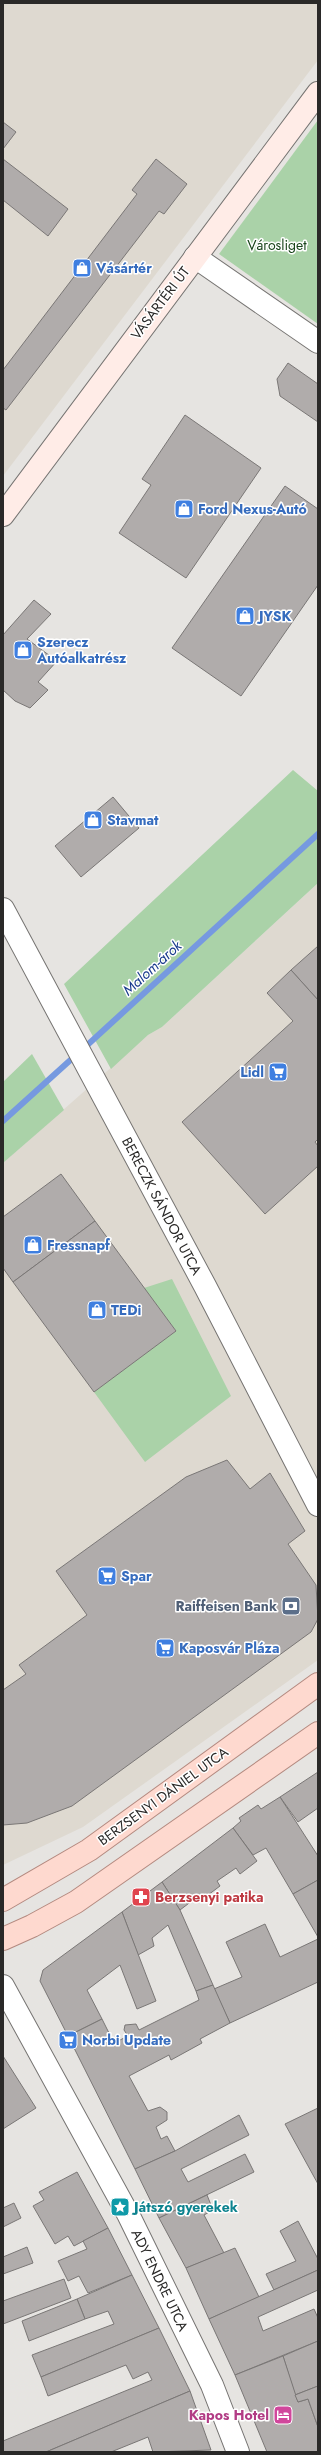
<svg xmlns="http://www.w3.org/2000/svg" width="321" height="2455" font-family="Jost,sans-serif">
<rect width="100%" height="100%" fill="#e6e4e1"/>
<g fill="#ded9d0">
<path d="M3,3H318V60L3,476Z"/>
<path d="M318,883V1660L83,1827L3,1865V1163L148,1035L162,1027Z"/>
</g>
<g fill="#aad2a8">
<path d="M318,120V324L219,254Z"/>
<path d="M293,770L318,791V883L162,1027L148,1035L111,1069L64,984Z"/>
<path d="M32,1054L64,1110L3,1163V1082Z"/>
<path d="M172,1279L231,1396L145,1462L94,1392L176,1331L144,1288Z"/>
</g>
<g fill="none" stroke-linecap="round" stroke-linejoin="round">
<g stroke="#7699e0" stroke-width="6">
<path d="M83,1049L318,834"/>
<path d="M3,1121L76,1055"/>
</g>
</g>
<g fill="#b0acab" stroke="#7a7776">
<path d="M3,122L16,132L3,149Z"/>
<path d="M3,159L68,209L48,236L3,200Z"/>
<path d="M156,159L187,184L164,214L159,211L6,410L3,408V370L137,194L132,190Z"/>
<path d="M288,363L318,384V422L280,396L277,379Z"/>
<path d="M185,415L261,468L186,578L119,533L151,485L142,479Z"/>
<path d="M285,486L318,509V585L241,696L172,648Z"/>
<path d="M34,600L51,614L27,639L57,661L38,682L48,690L30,708L15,701L3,690V635Z"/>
<path d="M113,797L139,828L81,877L55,846Z"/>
<path d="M318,946V1000L291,970Z"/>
<path d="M291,970L318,1000V1139L315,1142L318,1146V1166L265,1214L182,1122L293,1021L267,993Z"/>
<path d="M61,1174L95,1221L13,1282L3,1268V1217Z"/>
<path d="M95,1221L176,1331L94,1392L13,1282Z"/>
<path d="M227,1460L250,1489L270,1473L305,1531L288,1544L316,1585L318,1619L311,1632L72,1806L27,1823L3,1825V1690L26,1674L19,1665L87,1615L56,1571L186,1477Z"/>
<path d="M318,1772V1808L298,1822L280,1797Z"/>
<path d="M280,1797L318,1856V1880L293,1894L266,1848L253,1855L233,1828L241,1821L239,1818L258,1805L261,1809Z"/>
<path d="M233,1828L257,1861L240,1874L236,1868L217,1881L220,1886L204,1898L201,1894L180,1910L162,1882Z"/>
<path d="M318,1880V1937L293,1894Z"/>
<path d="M162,1882L180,1910L213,1985L196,1991L168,1925L152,1938L154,1946L138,1955L122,1912Z"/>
<path d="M122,1912L156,2001L137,2009L120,1965L87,1990L102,2019L68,2036L40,1981L43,1970Z"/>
<path d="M265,1924L280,1957L318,1939V1982L230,2023L214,1989L242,1977L226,1942Z"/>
<path d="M213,1985L230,2023L200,2039L202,2043L171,2060L169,2055L129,2076L148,2111L160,2107L167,2112V2120L156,2127L161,2139L167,2136L175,2151L135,2169L68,2036L102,2019L114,2043L128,2036L124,2030L125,2025L136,2024L139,2030L199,2000L196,1991Z"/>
<path d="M3,2056L36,2108L3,2129Z"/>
<path d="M318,2108V2184L285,2124Z"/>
<path d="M239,2115L249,2135L181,2169L188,2182L245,2154L254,2172L159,2218L135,2169L175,2151Z"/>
<path d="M77,2172L108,2228L74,2246L68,2236L55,2244L33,2206L44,2200L39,2192Z"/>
<path d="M207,2195L213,2210L204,2215L224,2253L186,2268L159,2218Z"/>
<path d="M14,2203L21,2218L3,2227V2208Z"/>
<path d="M298,2221L318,2259V2270L274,2290L266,2274L296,2261L280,2231Z"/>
<path d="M108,2228L132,2275L88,2293L79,2276L68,2281L58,2261L87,2249L83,2241Z"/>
<path d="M27,2247L33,2263L3,2274V2257Z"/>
<path d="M235,2248L259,2297L209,2319L186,2268Z"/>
<path d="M318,2270V2290L258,2317L263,2331L314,2309L318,2318V2341L235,2375L209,2319Z"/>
<path d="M132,2275L159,2328L41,2377L32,2355L114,2324L108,2311L85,2319L77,2299Z"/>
<path d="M64,2279L71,2298L3,2324V2301Z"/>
<path d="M77,2299L85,2319L29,2341L22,2321Z"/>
<path d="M159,2328L190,2391L46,2452H3V2441L152,2380L148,2372L133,2379L126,2365L48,2396L41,2377Z"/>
<path d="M318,2341V2386L295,2395L283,2356Z"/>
<path d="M283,2356L298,2402L308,2399L318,2427V2452H267L235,2375Z"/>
<path d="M318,2386V2427L308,2399L298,2402L295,2395Z"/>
<path d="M190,2391L211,2450L153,2452L148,2437L111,2452H46Z"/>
</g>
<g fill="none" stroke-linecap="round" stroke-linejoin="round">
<defs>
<g id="street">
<path d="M195,257L318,342"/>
<path d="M3,909L205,1286L318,1505"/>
<path d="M3,1986L128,2214L212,2385L238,2452"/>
</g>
<path id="secondary" d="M3,515L318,93"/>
<g id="primary">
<path d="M3,1900L89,1850L318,1684"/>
<path d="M3,1939L32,1926L76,1902L318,1733"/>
</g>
</defs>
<use href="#street" stroke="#767472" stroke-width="24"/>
<use href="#secondary" stroke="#767472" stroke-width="24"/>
<use href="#primary" stroke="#b48a80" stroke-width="24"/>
<use href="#street" stroke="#fff" stroke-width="22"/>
<use href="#secondary" stroke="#ffece7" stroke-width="22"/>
<use href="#primary" stroke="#fed9cf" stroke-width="22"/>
</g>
<defs>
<symbol id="shop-square" viewBox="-11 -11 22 22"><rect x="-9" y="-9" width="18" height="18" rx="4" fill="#3f7fe0" stroke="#fff"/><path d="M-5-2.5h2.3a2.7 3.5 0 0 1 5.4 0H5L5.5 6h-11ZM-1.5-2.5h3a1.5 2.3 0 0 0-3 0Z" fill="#fff"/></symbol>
<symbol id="supermarket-square" viewBox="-11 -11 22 22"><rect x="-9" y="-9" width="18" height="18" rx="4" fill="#3f7fe0" stroke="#fff"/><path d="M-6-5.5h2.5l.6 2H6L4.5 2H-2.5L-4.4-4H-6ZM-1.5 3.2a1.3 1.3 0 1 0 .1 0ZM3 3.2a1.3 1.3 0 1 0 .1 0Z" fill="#fff"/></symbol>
<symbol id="bank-square" viewBox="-11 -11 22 22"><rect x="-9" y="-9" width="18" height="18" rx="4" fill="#5c6f8a" stroke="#fff"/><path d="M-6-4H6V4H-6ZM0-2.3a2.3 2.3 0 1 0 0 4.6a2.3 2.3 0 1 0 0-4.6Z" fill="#fff"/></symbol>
<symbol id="pharmacy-square" viewBox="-11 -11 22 22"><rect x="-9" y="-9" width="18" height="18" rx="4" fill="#e0444e" stroke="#fff"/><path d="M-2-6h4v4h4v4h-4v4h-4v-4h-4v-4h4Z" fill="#fff"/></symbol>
<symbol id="sight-square" viewBox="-11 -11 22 22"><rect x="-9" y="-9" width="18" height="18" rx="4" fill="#0f9aa8" stroke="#fff"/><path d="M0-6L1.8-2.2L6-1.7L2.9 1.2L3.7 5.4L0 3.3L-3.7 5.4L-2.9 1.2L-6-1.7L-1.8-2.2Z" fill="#fff"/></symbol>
<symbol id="hotel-square" viewBox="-11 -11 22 22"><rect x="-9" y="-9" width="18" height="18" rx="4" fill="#d1479c" stroke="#fff"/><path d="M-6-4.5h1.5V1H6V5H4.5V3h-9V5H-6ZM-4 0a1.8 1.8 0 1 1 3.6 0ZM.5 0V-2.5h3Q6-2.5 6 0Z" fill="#fff"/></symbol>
</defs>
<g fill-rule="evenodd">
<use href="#shop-square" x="71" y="257" width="22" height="22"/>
<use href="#shop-square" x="173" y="498" width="22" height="22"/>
<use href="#shop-square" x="234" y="605" width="22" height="22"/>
<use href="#shop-square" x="12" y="639" width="22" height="22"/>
<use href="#shop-square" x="82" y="809" width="22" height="22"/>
<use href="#supermarket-square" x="267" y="1061" width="22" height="22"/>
<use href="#shop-square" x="22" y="1234" width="22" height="22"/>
<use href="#shop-square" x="86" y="1299" width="22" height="22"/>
<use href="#supermarket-square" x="96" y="1565" width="22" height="22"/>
<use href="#bank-square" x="280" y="1595" width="22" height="22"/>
<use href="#supermarket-square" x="154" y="1637" width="22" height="22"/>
<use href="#pharmacy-square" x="130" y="1886" width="22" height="22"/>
<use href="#supermarket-square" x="57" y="2029" width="22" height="22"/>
<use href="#sight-square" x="109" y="2196" width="22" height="22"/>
<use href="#hotel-square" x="272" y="2404" width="22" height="22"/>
</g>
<g text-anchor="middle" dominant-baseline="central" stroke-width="3" stroke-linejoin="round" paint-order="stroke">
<g font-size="14" fill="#174419" stroke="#fff">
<text x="277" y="245">Városliget</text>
</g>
<g font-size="14" font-weight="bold" fill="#366cbe" stroke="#fff" text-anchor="start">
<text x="96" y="268">Vásártér</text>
<text x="198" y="509">Ford Nexus-Autó</text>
<text x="259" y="616">JYSK</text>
<text x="37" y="642">Szerecz<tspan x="37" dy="16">Autóalkatrész</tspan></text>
<text x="107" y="820">Stavmat</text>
<text x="264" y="1072" text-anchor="end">Lidl</text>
<text x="47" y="1245">Fressnapf</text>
<text x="111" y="1310">TEDi</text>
<text x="121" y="1576">Spar</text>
<text x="179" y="1648">Kaposvár Pláza</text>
<text x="82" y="2040">Norbi Update</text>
</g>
<g font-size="14" fill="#2a2928" stroke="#fff">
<text transform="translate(160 303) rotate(-53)">VÁSÁRTÉRI ÚT</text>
<text transform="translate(162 1206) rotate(62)">BERECZK SÁNDOR UTCA</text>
<text transform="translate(163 1796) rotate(-36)">BERZSENYI DÁNIEL UTCA</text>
<text transform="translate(160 2280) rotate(64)">ADY ENDRE UTCA</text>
</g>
<g font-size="14" font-weight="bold" fill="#4e5e75" stroke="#fff" text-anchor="end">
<text x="277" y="1606">Raiffeisen Bank</text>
</g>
<g font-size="14" font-weight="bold" fill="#be3a42" stroke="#fff" text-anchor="start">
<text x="155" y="1897">Berzsenyi patika</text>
</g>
<g font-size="14" font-weight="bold" fill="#0d838f" stroke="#fff" text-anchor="start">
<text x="134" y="2207">Játszó gyerekek</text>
</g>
<g font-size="14" font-weight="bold" fill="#b23c85" stroke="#fff" text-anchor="end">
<text x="269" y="2415">Kapos Hotel</text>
</g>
<g font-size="15" font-style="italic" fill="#183a8d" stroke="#fff">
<text transform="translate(152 968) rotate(-42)">Malom-árok</text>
</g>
</g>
<rect width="321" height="2455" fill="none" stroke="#2a2928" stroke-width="8"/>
</svg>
